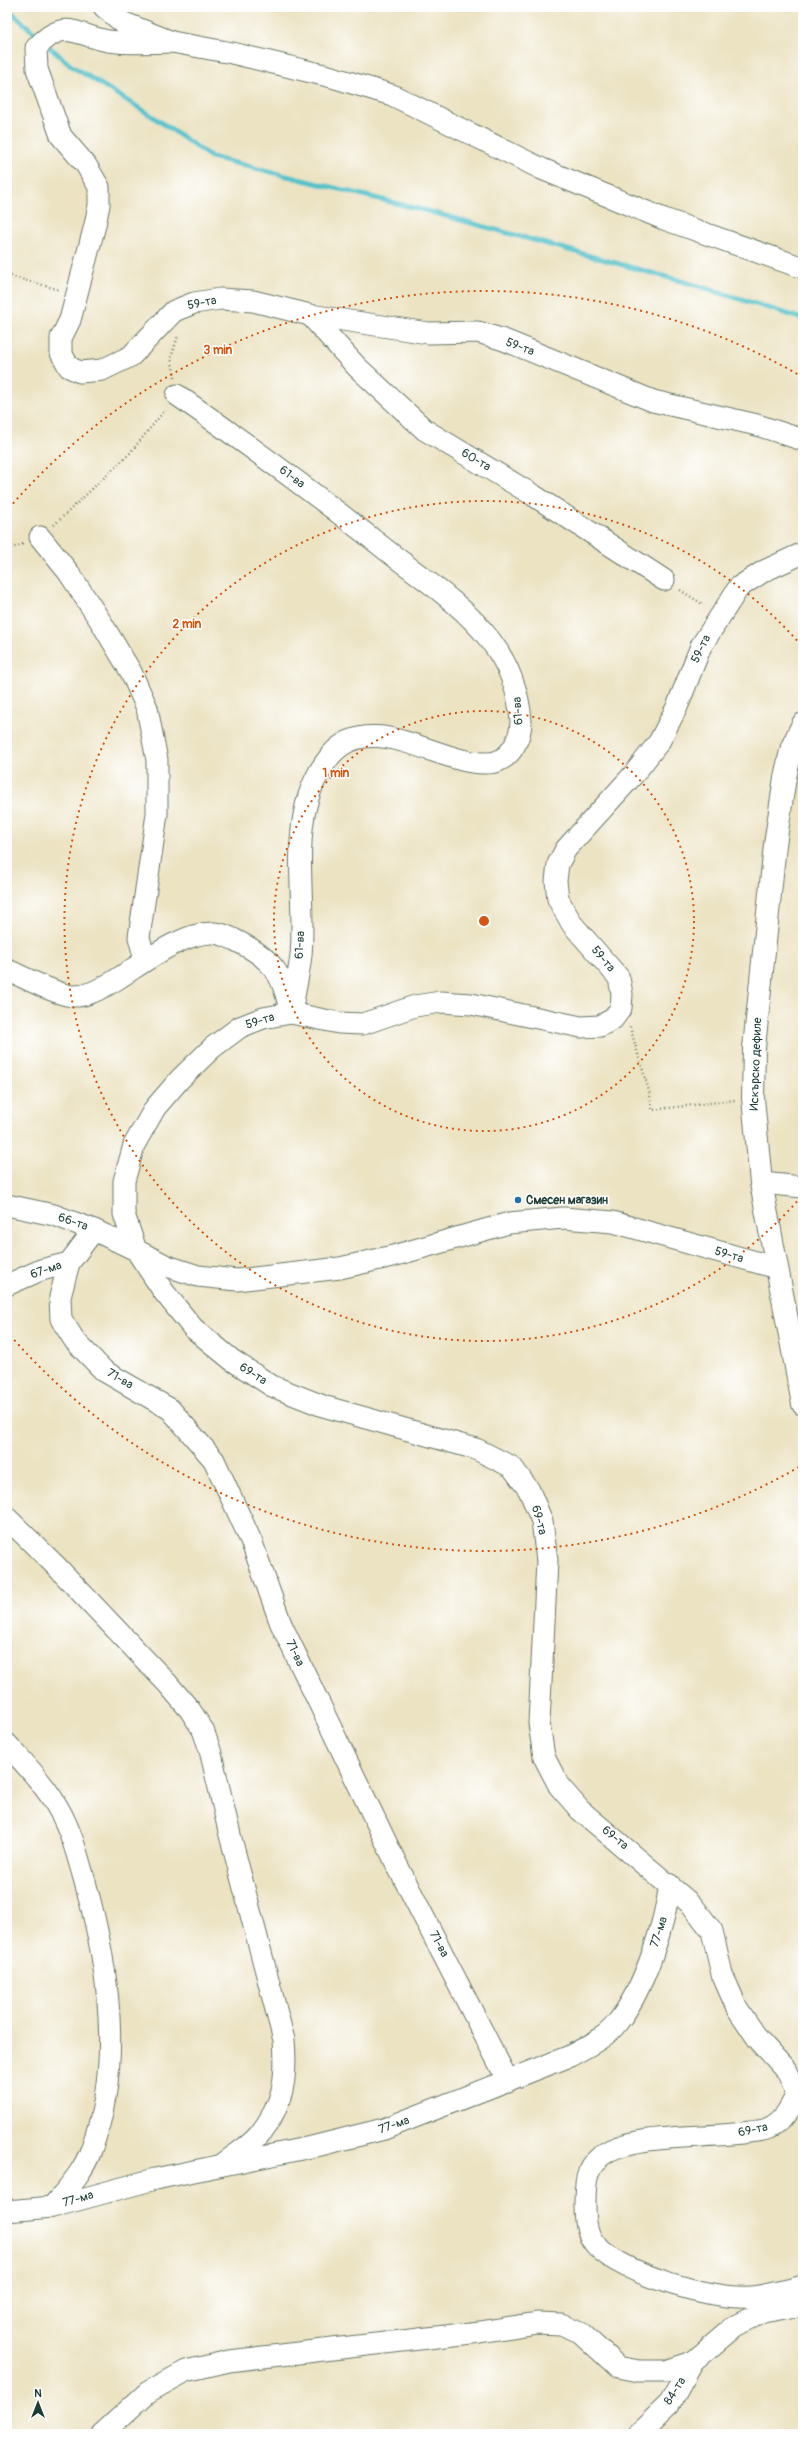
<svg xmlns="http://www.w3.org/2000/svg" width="810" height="2441" font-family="Pangolin,sans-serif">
<rect width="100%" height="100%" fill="#fff"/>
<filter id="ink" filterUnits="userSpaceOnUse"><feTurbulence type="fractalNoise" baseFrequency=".025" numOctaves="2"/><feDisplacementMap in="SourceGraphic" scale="8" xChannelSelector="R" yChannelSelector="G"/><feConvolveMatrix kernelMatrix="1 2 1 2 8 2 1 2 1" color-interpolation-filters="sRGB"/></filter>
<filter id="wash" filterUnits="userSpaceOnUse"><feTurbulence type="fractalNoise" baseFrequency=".012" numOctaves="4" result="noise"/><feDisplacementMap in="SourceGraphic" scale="16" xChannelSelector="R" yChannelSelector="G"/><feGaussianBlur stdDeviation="0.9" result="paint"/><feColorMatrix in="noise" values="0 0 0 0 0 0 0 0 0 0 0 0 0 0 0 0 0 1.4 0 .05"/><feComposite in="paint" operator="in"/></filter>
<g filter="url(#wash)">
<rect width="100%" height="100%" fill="#ece3c3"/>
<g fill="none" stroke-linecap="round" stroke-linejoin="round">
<g stroke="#53c1ca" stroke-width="5">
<path d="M7,8L40,38"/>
<path d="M46,44L70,65L152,116L211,157L435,213L699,286L803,319"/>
</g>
</g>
</g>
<g filter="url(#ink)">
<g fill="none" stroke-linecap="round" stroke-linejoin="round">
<defs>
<g id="street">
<path d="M104,7L122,22L172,42L232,53L332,77L392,95L542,169L664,219L803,268"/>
<path d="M172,42C151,43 130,44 108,41C75,35 65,17 36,48L37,69L61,136L86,165L99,187V205L95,225L70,320L61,338V353L69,367L80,372L102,370L131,356L174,311L194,303L220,299L253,301L310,315L428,333L478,332L504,340L653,401L757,425L803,440"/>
<path d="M310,315L357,367L425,430L533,495L664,580"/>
<path d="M177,395C250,446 321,498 390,553C425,580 463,605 490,640C508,663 519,692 521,721C521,736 513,755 498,761C494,763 488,763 484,763C438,763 370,709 331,755C284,811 307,889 301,955C299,974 294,994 291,1013"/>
<path d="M40,537L69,573L101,622L131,672L147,708L157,760V814L139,937L145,960"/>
<path d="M7,970C24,977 55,994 72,996C85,997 98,990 109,984C137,968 181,931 214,933C226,934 237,941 248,947C274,962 283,977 289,1006"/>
<path d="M761,1183L803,1187"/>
<path d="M7,1205L54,1215L94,1230L136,1250L164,1292L193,1328L232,1360L272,1386L323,1406L476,1449L512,1467L529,1490L542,1521L547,1561L539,1723L544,1757L559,1786L580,1810L692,1905L712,1931L722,1974L737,2008L758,2039L787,2071L797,2094C790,2108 784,2121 769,2128C764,2131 755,2131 749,2132C711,2139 630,2132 601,2156C585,2169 585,2185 585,2205C585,2215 586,2231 592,2240C612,2272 713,2300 750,2297C767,2296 786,2290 803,2286"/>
<path d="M69,1263L60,1297L61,1319L75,1341L104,1371L170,1409L214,1460L252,1543L281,1624L397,1865L508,2081"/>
<path d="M777,1268L613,1222L563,1218L509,1223L393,1256L340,1268L237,1280L198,1276L167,1266L136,1250L124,1214V1181L134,1145L155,1108L180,1079L212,1048L240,1027L263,1018L291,1013L339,1023L363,1024L415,1006L441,1002L471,1004L581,1027L600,1026L613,1019L621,1008L622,994L619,978L572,924L558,899L556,881L558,864L566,849L634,774L659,742L677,707L701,646L739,587L764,571L803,553"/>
<path d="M7,1285L41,1270L69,1263L94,1230"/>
<path d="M7,1518L56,1566L167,1683L190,1710L203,1730L210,1750L230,1835L284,2040C287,2078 284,2104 259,2135C250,2146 234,2155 223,2164"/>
<path d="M7,1744C25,1764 45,1785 58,1808C71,1830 78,1857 85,1882C109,1968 123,2064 91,2150C84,2171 66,2190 52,2207"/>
<path d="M7,2211L52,2207L155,2179L316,2146L384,2129L570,2056C586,2047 606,2038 617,2023C644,1990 664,1926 670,1885"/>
<path d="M102,2434L148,2392L186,2371L229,2361L480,2332L537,2323L561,2324L580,2332L618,2367L639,2371H666L693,2362L735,2326L763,2312L803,2305"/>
<path d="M638,2434L670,2403L693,2362"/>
</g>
<path id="secondary" d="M803,724L792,747L785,777L775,845L754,1048L753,1098L761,1183L803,1404"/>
</defs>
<use href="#street" stroke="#677766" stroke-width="23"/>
<use href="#secondary" stroke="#677766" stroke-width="24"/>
<g stroke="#677766" stroke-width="2.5" stroke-dasharray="1 3" stroke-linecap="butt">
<path d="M7,275L60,290"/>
<path d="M175,377L171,358L178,336"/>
<path d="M54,525L130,453L165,410"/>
<path d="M7,550L23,544"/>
<path d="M680,590L704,605"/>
<path d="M630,1027L649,1091L652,1110L735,1100"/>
</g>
<use href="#street" stroke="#fff" stroke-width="21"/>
<use href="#secondary" stroke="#fff" stroke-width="22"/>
</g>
</g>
<g fill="none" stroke="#d45610" stroke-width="2" stroke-dasharray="2 4">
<circle cx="484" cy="921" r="210"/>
<path d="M801 1197A420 420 0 1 1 801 645"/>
<path d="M799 1467A630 630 0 0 1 9 1334M9 508A630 630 0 0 1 799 375"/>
</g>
<circle fill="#1f6fb2" stroke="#fff" stroke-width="1.5" cx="518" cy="1200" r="4"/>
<g text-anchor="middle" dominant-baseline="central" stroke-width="3" stroke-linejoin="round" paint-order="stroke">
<g font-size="12" fill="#1f3d34" stroke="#fff">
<text transform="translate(202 303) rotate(-11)">59-та</text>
<text transform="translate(520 347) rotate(21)">59-та</text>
<text transform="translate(476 460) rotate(31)">60-та</text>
<text transform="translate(292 477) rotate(37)">61-ва</text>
<text transform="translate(701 649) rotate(-64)">59-та</text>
<text transform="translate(518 711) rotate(-94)">61-ва</text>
<text transform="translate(300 945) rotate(-87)">61-ва</text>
<text transform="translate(603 959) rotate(50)">59-та</text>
<text transform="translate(260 1021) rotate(-17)">59-та</text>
<text transform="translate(756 1064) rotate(-88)">Искърско дефиле</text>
<text transform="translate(73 1222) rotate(19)">66-та</text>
<text transform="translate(729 1255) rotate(16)">59-та</text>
<text transform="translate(46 1270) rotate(-19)">67-ма</text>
<text transform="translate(253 1374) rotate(32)">69-та</text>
<text transform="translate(120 1379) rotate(30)">71-ва</text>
<text transform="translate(539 1520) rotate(75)">69-та</text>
<text transform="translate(295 1653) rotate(65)">71-ва</text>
<text transform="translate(615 1838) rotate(39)">69-та</text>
<text transform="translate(659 1932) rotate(-72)">77-ма</text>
<text transform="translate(439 1944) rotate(62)">71-ва</text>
<text transform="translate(394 2125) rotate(-19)">77-ма</text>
<text transform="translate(753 2130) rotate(-12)">69-та</text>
<text transform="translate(78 2199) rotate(-16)">77-ма</text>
<text transform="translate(675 2391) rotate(-58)">84-та</text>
</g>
<g font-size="12" font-weight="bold" fill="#1f3d34" stroke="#fff" text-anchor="start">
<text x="526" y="1200">Смесен магазин</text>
</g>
</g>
<circle cx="484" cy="921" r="6" fill="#d45610" stroke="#fff" stroke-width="2"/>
<g font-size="12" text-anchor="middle" font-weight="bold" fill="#d45610" stroke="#fff" stroke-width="3" stroke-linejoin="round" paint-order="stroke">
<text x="218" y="354">3 min</text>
<text x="187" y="628">2 min</text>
<text x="336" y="777">1 min</text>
</g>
<rect width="810" height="2441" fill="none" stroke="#fff" stroke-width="24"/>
<g transform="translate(38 2403)" stroke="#ffffff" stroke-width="3" paint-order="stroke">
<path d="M0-3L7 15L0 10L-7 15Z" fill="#1f3d34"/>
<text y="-6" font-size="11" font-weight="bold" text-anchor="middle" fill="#1f3d34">N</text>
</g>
</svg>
